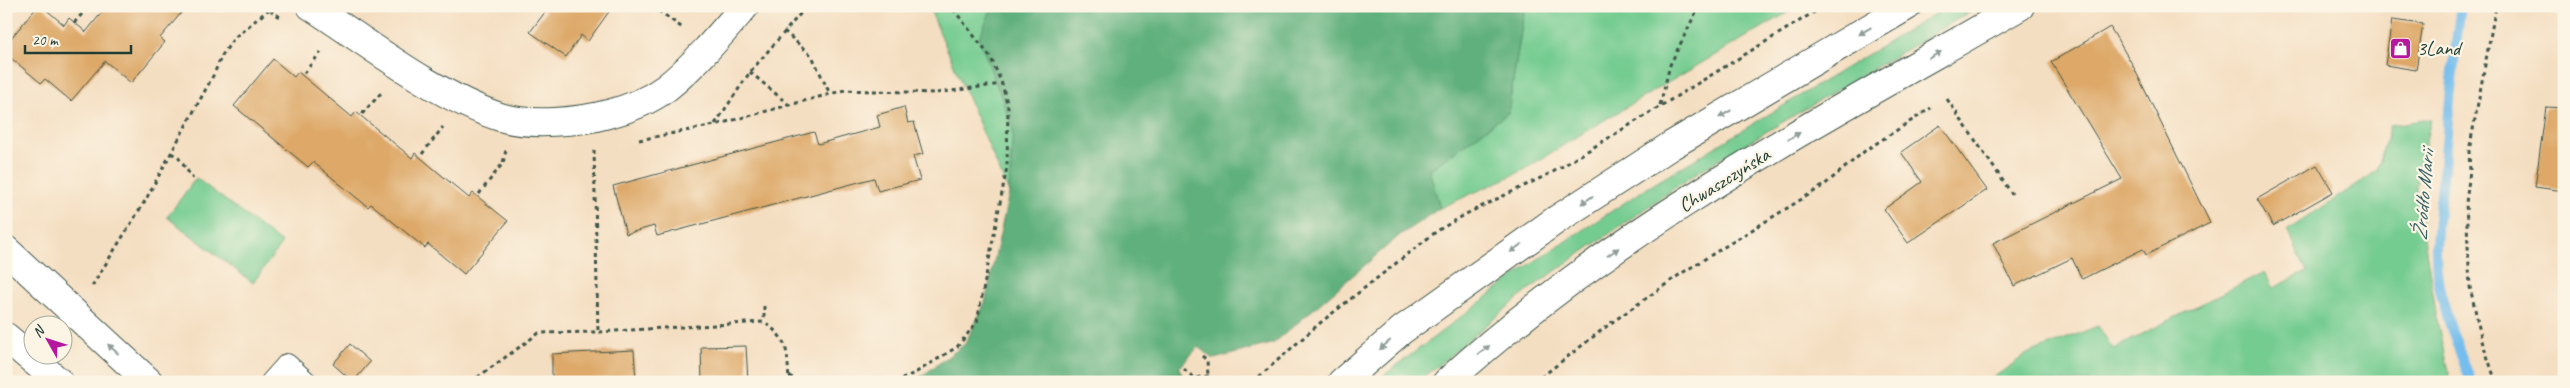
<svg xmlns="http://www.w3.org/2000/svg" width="2570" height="388" font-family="Caveat,sans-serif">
<rect width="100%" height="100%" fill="#fcf5e5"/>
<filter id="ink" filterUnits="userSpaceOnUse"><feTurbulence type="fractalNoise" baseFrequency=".02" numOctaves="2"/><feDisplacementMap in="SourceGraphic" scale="10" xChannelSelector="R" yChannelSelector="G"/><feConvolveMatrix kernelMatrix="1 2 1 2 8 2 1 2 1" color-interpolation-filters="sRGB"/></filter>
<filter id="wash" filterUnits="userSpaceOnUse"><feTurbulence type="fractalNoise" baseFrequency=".0096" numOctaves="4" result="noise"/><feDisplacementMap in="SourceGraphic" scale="20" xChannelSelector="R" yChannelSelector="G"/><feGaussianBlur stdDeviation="1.12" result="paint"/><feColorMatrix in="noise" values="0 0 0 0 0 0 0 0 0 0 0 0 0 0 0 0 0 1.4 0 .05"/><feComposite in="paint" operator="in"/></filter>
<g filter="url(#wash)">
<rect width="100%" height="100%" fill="#f4dec1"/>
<g fill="#74cc91" stroke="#4a8462">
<path d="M925,6H993L979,38L1013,128L1009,193L931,12Z"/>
<path d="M1525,6H1799L1601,122L1520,172L1440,208L1429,170L1508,113Z"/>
<path d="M1948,6H1980L1698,172L1531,288L1418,382H1375L1532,263L1644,190Z"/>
<path d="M2431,119L2416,188L2438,325L2450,382H1987L2027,354L2098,326L2113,349L2264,272L2273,288L2307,272L2288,230L2377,171L2390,125Z"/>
<path d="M196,178L282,243L253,283L167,217Z"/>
</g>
<path fill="#5fb07b" stroke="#3f7658" d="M993,6H1525L1508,113L1429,170L1440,208L1400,235L1274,343L1214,359L1198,347L1179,368L1185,382H907L922,376L965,344L985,303L1009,193L1013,128L979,38Z"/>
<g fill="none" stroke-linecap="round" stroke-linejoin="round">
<path stroke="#74bdec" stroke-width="10" d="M2461,6C2453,59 2449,112 2444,166C2441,203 2432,242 2438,280C2444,314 2459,349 2471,382"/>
</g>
<g id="blocks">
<g fill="#dda867">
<path d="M38,6H42L64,25L69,18L86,32L107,6H187L160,38L165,42L131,83L105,61L71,101L45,79L41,83L6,54V44Z"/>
<path d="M539,6H613L588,41L581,35L566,57L530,32L546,11Z"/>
<path d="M2392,20L2423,24L2416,70L2385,65Z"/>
<path d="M2110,27L2132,64L2210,223L2146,255L2143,249L2082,279L2072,258L2014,286L1993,243L2122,179L2051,62Z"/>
<path d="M273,59L294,77L298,72L352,117L356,112L412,158L415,153L469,198L473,193L508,221L464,274L428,244L425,248L371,204L368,207L313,162L308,167L234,106Z"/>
<path d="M904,107L908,123L914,122L923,154L913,156L920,180L878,191L874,178L657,236L654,226L626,234L613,186L814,132L818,144L880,127L877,115Z"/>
<path d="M2546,107L2564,108V191L2535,187Z"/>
<path d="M1940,125L1987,190L1908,243L1884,209L1922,182L1901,152Z"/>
<path d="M2317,165L2333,192L2273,226L2257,199Z"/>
<path d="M350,344L370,362L353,382L333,364Z"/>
<path d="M746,346L748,382H702L701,347Z"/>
<path d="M634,350L636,382H552V354Z"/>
</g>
</g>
</g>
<g filter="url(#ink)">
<use href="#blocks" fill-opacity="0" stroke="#3f5549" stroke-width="1"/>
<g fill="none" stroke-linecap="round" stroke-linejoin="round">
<defs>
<path id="lane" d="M271,382L287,364L307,382"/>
<g id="street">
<path d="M311,6C368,43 436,96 500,117C528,126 580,122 608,114C628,109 650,100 666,88C695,65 721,34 745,6"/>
<path d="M6,250L149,382"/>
<path d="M6,337L59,382"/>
</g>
<g id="primary">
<path d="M1342,382L1402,330L1556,220L1672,145L1907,6"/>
<path d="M1447,382C1615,228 1824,119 2020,6"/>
</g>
</defs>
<use href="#lane" stroke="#3f5549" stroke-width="22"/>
<use href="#street" stroke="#3f5549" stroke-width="30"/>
<use href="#primary" stroke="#3f5549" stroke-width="30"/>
<g stroke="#3f5549" stroke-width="3" stroke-dasharray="4 4" stroke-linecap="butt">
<path d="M101,6L105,10"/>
<path d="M652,6L684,29"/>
<path d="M270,10L280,17"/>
<path d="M74,23L89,6"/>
<path d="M784,31L812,56L830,94"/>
<path d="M750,72L789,105"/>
<path d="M304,73L321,52"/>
<path d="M1947,99L2012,194"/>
<path d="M1660,105L1670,65L1699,6"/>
<path d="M362,114L382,92"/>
<path d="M715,124L750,72L807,6"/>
<path d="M639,140L715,125L845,90L936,93L1002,84"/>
<path d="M594,150L598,332"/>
<path d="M171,153L178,157L193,179"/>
<path d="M422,154L443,127"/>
<path d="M479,194L503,163L506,150"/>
<path d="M92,286L145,201L214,74L221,57L234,38L273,6"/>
<path d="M764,306V322"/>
<path d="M1202,356L1207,360L1208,376"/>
<path d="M1184,369L1194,378L1208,376L1215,382"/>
<path d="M789,376L801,382"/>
<path d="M471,382L539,333L598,332L764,322C790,340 787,353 789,382"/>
<path d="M894,382L915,373L957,347L977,322L1007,167L1008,107L1002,84L991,58L951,6"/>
<path d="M1253,382L1320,323L1437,231L1468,213L1553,172L1824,6"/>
<path d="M1535,382L1611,323L1682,273L1823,186L1866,150L1931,108"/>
<path d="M2496,382L2482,341L2470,287L2466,203L2470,171L2469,151L2496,6"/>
</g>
<use href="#lane" stroke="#fff" stroke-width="20"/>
<use href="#street" stroke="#fff" stroke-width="28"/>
<use href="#primary" stroke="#fff" stroke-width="28"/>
</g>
<defs><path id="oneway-solid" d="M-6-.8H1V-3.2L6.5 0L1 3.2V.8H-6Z" transform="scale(1.25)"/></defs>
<g fill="#8f9e9a">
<use href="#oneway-solid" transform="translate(1865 31) rotate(149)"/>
<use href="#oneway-solid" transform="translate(1935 55) rotate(-30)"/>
<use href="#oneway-solid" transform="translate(1725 114) rotate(149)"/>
<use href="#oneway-solid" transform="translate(1794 136) rotate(-30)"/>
<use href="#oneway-solid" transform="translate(1587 200) rotate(147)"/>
<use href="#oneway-solid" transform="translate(1516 248) rotate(144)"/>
<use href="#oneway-solid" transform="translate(1613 252) rotate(-35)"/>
<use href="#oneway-solid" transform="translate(1385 345) rotate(139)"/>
<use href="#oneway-solid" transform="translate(113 349) rotate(-138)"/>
<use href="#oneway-solid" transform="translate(1484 350) rotate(-39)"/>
</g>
</g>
<defs>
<symbol id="shop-square" viewBox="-11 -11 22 22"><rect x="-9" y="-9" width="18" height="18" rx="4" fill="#b5179e" stroke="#fcf5e5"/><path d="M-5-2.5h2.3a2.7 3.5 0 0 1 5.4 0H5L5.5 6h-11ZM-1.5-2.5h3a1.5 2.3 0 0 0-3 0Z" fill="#fff"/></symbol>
</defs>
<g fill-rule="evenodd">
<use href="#shop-square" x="2388" y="36" width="25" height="25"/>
</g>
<g text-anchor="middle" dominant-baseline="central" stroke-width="4.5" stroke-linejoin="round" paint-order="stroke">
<g font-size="20" fill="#1f3d34" stroke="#fcf5e5" text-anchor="start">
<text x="2417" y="48">3Land</text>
</g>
<g font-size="20" fill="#1f3d34" stroke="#fcf5e5">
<text transform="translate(1724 180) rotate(-32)">Chwaszczyńska</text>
</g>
<g font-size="21" font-style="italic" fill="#345d62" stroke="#fcf5e5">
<text transform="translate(2423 195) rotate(-85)">Źródło Marii</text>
</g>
</g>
<rect width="2570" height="388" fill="none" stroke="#fcf5e5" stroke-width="25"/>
<g transform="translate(48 340) rotate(309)"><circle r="24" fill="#fcf5e5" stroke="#a4ab9e"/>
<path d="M0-4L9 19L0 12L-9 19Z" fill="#b5179e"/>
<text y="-8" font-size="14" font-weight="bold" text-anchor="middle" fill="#1f3d34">N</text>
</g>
<path d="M25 45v8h106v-8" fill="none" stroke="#1f3d34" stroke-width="2.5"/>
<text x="32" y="45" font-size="15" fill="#1f3d34" stroke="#fcf5e5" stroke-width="4" paint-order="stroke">20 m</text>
</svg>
